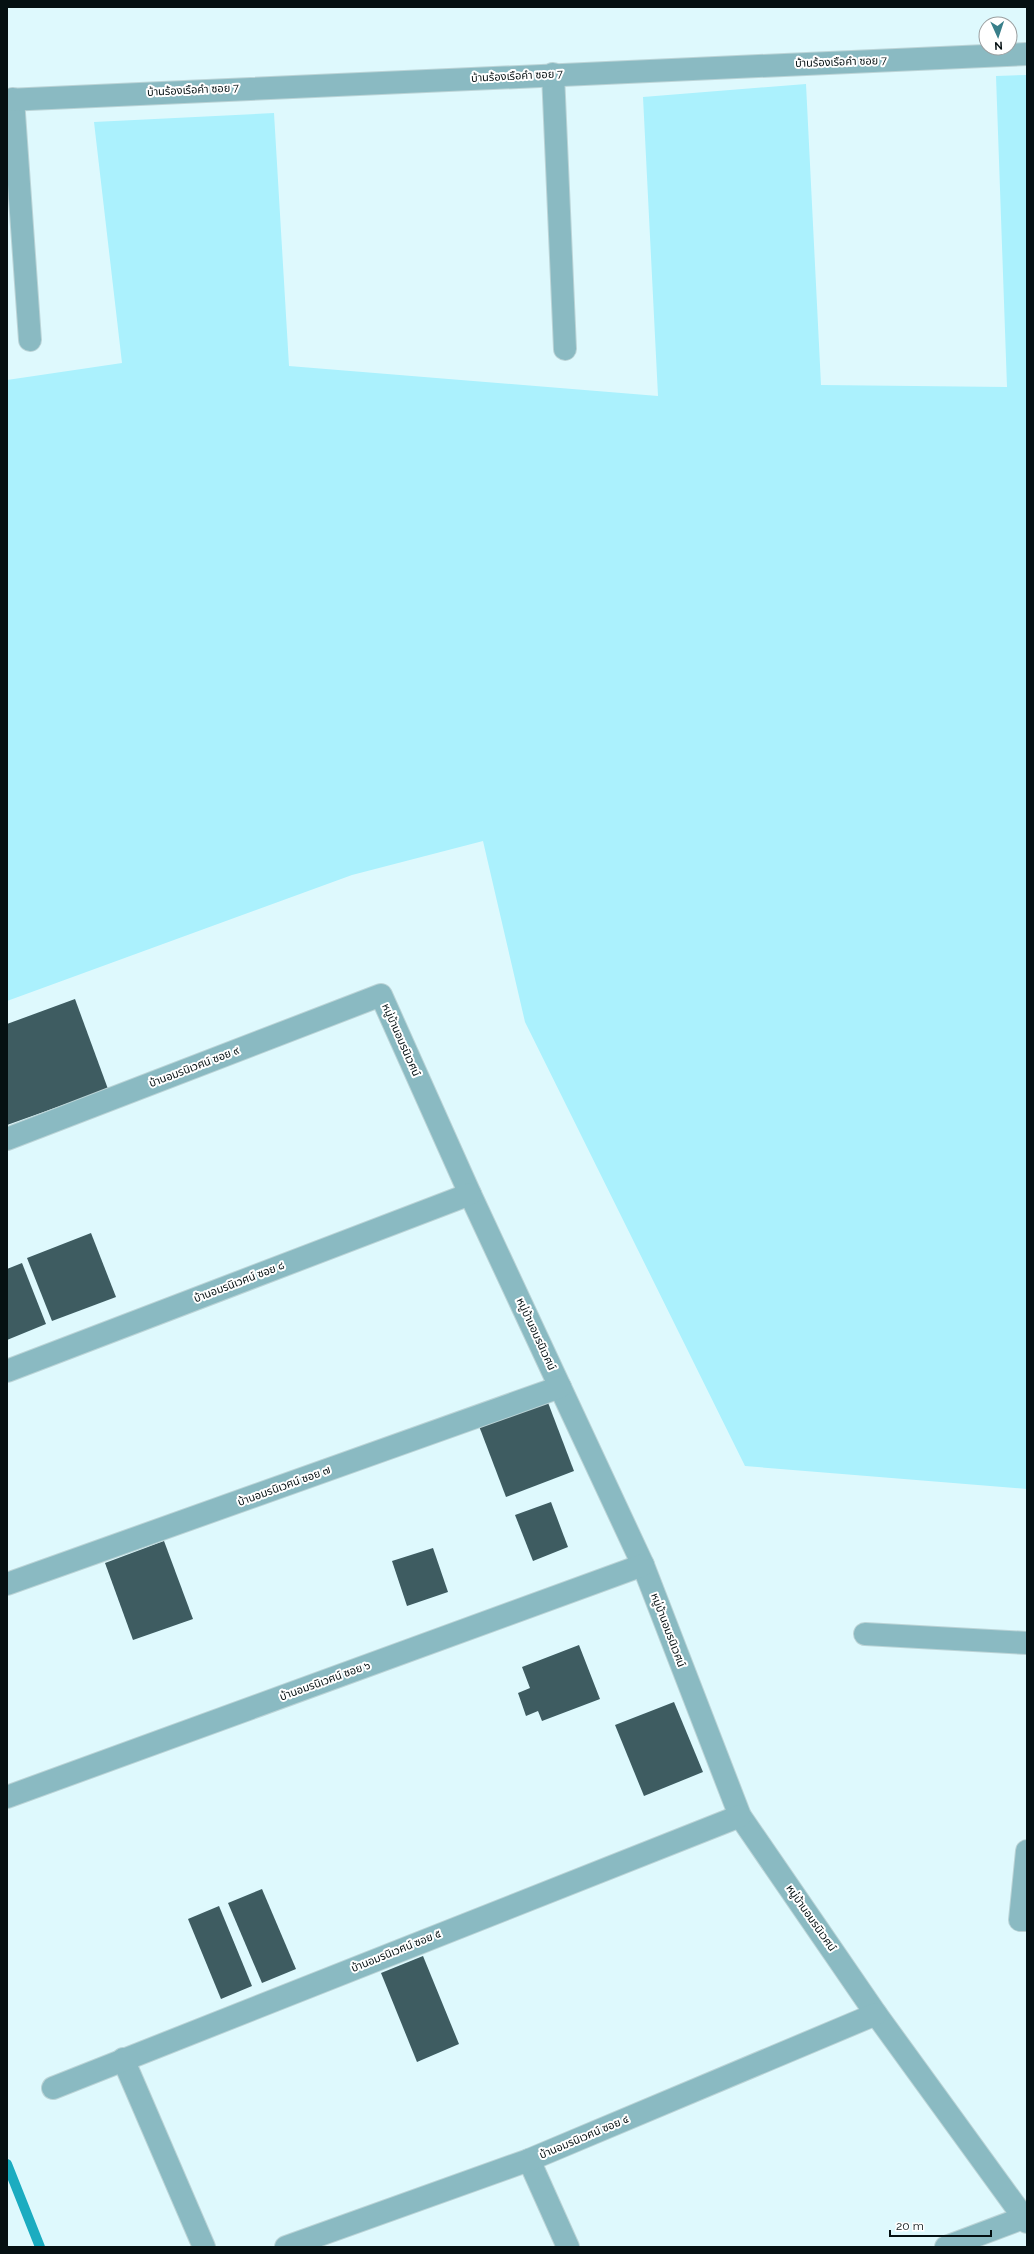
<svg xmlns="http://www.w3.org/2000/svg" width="1034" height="2254" font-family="Raleway,'Noto Sans Thai',sans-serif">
<rect width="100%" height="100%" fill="#def9fd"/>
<path fill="#abf1fd" d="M1027,75V1489L745,1466L525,1022L483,841L352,875L7,1001V380L122,363L94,122L274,113L289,366L658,396L643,97L806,84L821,385L1007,387L996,76Z"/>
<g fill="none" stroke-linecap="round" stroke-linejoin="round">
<path stroke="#1bacc0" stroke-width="10" d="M7,2164L40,2247"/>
</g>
<g fill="#3e5c61">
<path d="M75,999L108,1089L7,1125V1024Z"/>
<path d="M91,1233L116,1297L52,1321L27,1258Z"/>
<path d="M22,1263L46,1324L7,1340V1269Z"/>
<path d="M547,1400L574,1471L506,1497L479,1426Z"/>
<path d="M551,1502L568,1547L533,1561L515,1515Z"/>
<path d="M164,1541L193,1619L133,1640L105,1563Z"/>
<path d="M433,1548L448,1592L407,1606L392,1561Z"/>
<path d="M579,1645L600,1699L542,1721L538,1711L526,1716L518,1693L530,1688L522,1667Z"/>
<path d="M674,1702L703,1772L644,1796L615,1725Z"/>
<path d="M262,1889L296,1969L262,1983L228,1903Z"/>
<path d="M219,1906L252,1986L221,1999L188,1919Z"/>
<path d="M423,1956L459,2044L417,2062L381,1973Z"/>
</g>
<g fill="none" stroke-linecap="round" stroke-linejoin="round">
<defs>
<g id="street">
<path d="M553,74L565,349"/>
<path d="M13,99L30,340"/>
<path d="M7,100L1027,54"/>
<path d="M7,1139L381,995L470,1194L643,1565L740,1816L876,2014L1027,2222"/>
<path d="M7,1371L470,1194"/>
<path d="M7,1584L560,1387"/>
<path d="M865,1634L1027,1643"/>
<path d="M7,1797L643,1565"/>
<path d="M1027,1851L1020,1920H1027"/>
<path d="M123,2059L204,2247"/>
<path d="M53,2088L740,1816"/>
<path d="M529,2160L568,2247"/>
<path d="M286,2247L529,2160L876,2014"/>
<path d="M946,2247L1023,2218"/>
</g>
</defs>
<use href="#street" stroke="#bbd4d7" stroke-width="24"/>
<use href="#street" stroke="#8abac2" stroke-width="22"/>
</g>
<g text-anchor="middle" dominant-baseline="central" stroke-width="4" stroke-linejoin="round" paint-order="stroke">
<g font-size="11" fill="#051012" stroke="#fff">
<text transform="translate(841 62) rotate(-2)">บ้านร้องเรือคำ ซอย 7</text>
<text transform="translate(517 76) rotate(-3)">บ้านร้องเรือคำ ซอย 7</text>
<text transform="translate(193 90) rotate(-3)">บ้านร้องเรือคำ ซอย 7</text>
<text transform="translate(401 1040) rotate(66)">หมู่บ้านอมรนิเวศน์</text>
<text transform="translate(194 1067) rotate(-21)">บ้านอมรนิเวศน์ ซอย ๙</text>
<text transform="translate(239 1282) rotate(-21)">บ้านอมรนิเวศน์ ซอย ๘</text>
<text transform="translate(536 1334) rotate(65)">หมู่บ้านอมรนิเวศน์</text>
<text transform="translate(284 1486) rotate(-20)">บ้านอมรนิเวศน์ ซอย ๗</text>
<text transform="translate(668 1630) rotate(69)">หมู่บ้านอมรนิเวศน์</text>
<text transform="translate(325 1681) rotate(-20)">บ้านอมรนิเวศน์ ซอย ๖</text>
<text transform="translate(811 1918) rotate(55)">หมู่บ้านอมรนิเวศน์</text>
<text transform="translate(396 1951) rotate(-22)">บ้านอมรนิเวศน์ ซอย ๕</text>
<text transform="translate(584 2137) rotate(-23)">บ้านอมรนิเวศน์ ซอย ๔</text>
</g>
</g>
<rect width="1034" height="2254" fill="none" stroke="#051012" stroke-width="16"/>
<g transform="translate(998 36) rotate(177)"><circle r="19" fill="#ffffff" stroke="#9b9fa0"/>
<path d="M0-3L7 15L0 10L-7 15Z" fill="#397f8a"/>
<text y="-6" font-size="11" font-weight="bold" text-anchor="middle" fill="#051012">N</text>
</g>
<path d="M890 2230v6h101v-6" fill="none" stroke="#051012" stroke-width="2"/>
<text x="896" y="2230" font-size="12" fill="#051012" stroke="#ffffff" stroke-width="3" paint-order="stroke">20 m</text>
</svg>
